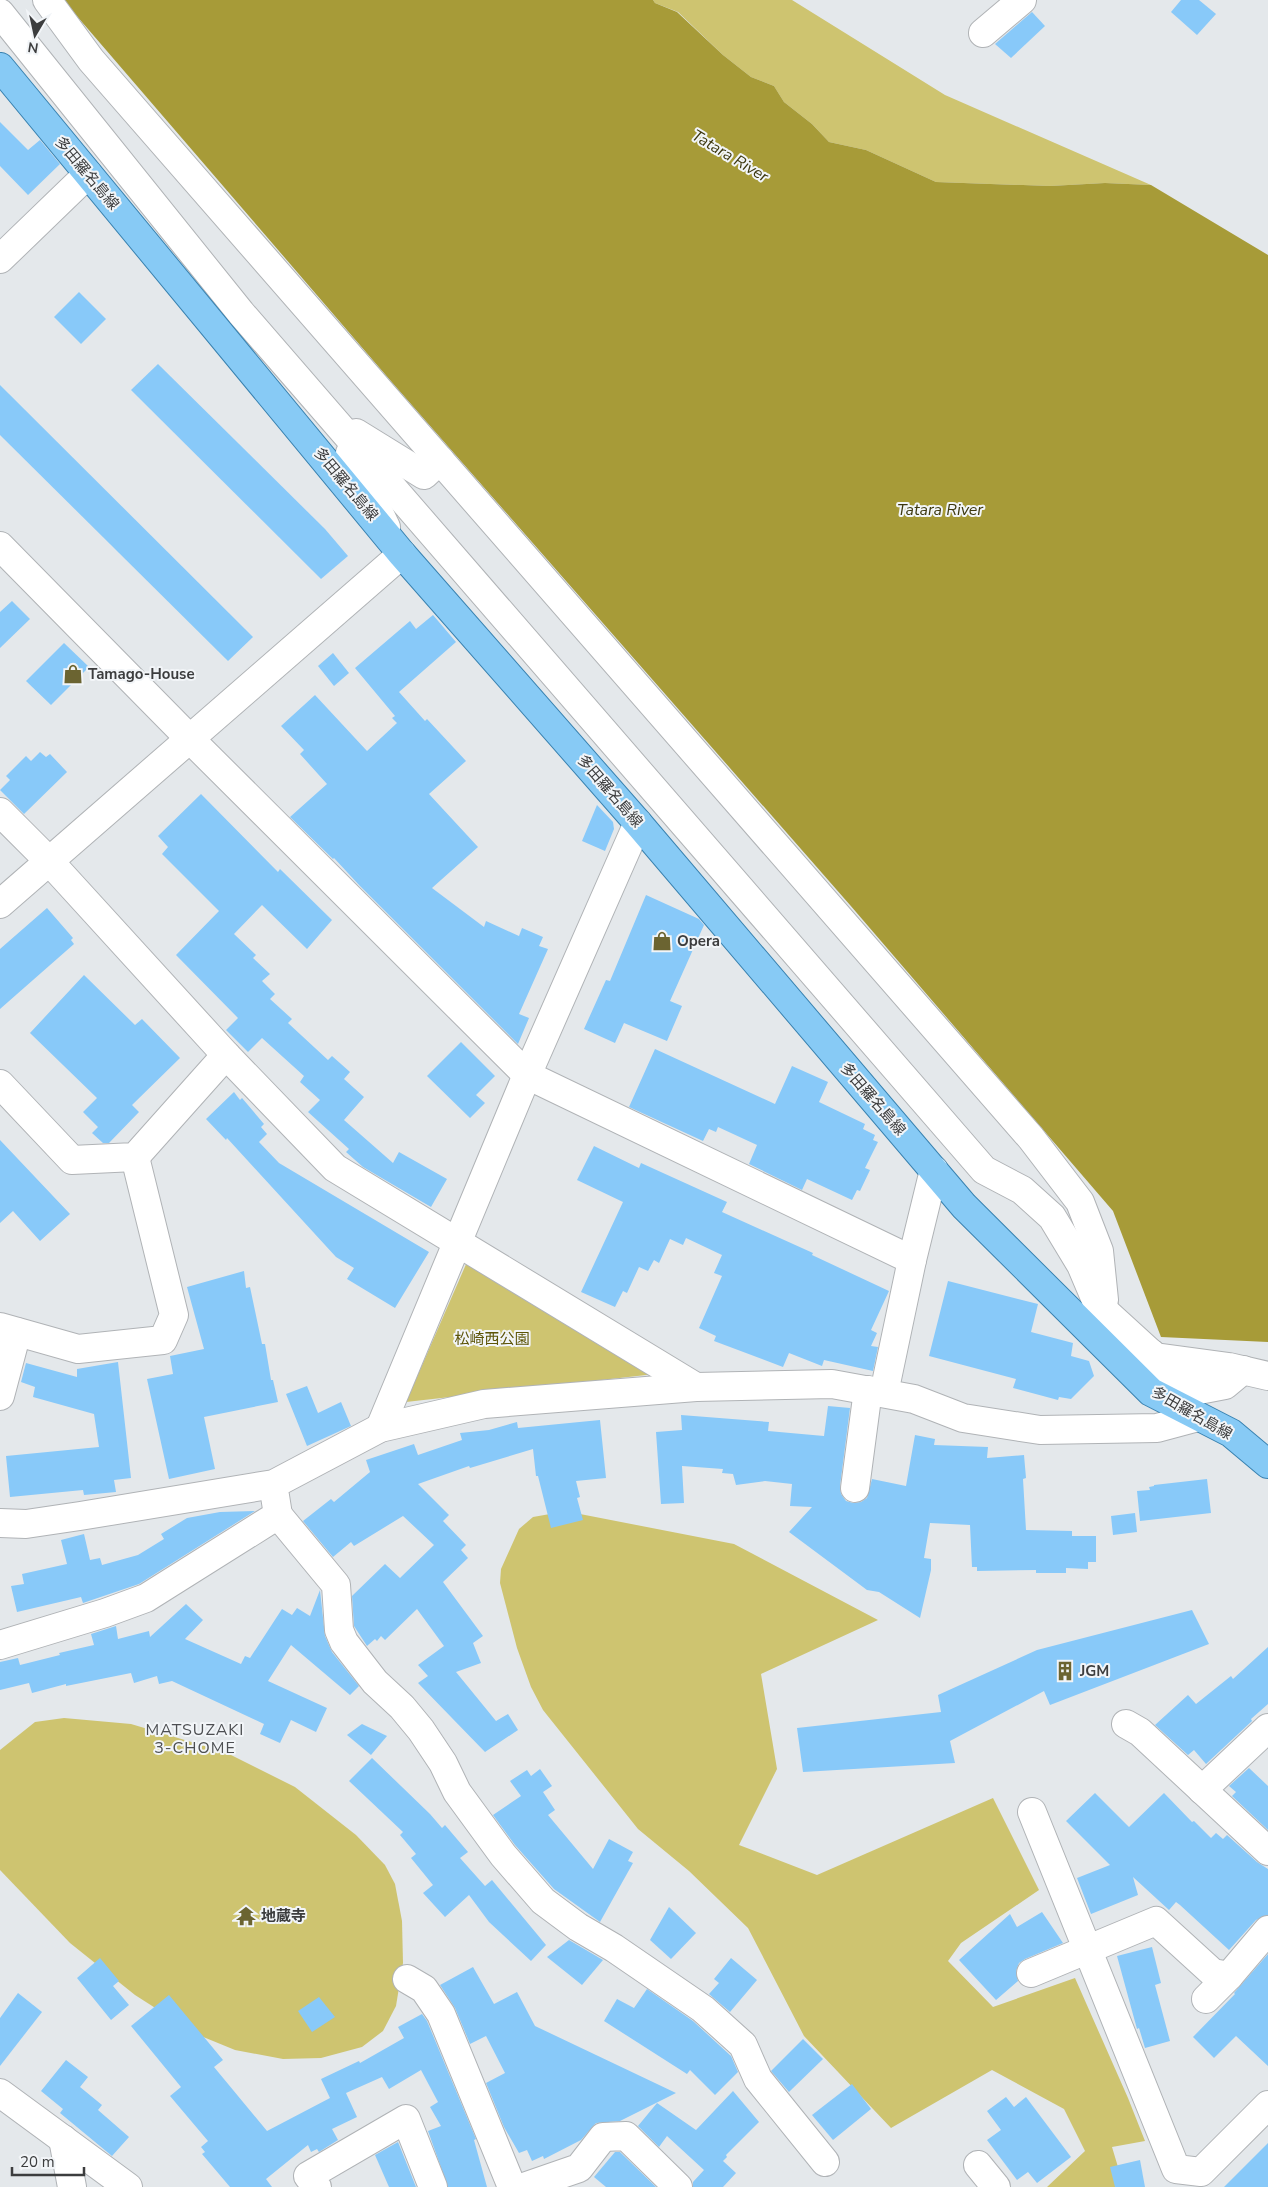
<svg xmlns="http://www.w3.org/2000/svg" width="1268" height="2187" font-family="'Nunito Sans','Noto Sans JP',sans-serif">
<rect width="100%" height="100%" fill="#e4e8eb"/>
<g fill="#cec470">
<path d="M653,0H792L945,95L1151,185L1105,183L1050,186L936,182L866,150L829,142L812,124L784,102L774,86L751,77L723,55L678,12L655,3Z"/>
<path d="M467,1262L655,1374L406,1402Z"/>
<path d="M550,1514H580L734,1544L878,1620L761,1674L777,1769L739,1845L817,1875L993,1798L1039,1890L961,1943L948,1961L993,2007L1075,1978L1128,2098L1145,2141L1112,2147L1124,2187H1047L1085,2151L1064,2109L992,2070L891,2128L804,2036L748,1928L689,1871L638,1829L543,1710L531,1687L517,1648L500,1583L501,1569L519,1529L533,1517Z"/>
<path d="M64,1718L131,1724L225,1752L295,1787L356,1835L385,1865L395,1884L402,1921L403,1963L396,2006L383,2031L362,2047L321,2058L283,2059L235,2050L196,2034L135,1995L70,1943L0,1870V1750L35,1722Z"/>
</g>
<path fill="#a79b38" d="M63,0H653L655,3L677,12L723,55L751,77L774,86L784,102L812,124L829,142L866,150L936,182L1050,186L1105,183L1151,185L1268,255V1342L1161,1337L1113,1211L850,905L396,387Z"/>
<g fill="#88c9f9">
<path d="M1181,0H1199L1216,14L1197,35L1171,12Z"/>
<path d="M1032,12L1045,26L1011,58L995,44Z"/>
<path d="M0,122L28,150L40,140L60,164L28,195L0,166Z"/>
<path d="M79,292L106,319L81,344L54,317Z"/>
<path d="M158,364L325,529L348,556L321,579L131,390Z"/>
<path d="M0,385L253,637L228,661L0,435Z"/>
<path d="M12,601L30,619L0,648V612Z"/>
<path d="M433,615L456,642L399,692L425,721L427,719L466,761L429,794L478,847L432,888L484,927L486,921L519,936L522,928L543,937L539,946L548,949L519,1014L529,1018L518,1044L360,886L334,858L333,859L290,817L327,784L300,754L304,750L281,726L315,695L367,751L397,723L392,718L395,716L355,668L410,621L416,629Z"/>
<path d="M64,643L89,667L51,705L26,681Z"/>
<path d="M333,653L349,673L334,686L318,666Z"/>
<path d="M40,752L46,757L50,754L67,772L24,814L0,790L10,780L6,776L26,756L31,761Z"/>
<path d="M201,794L278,872L280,869L332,920L307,949L262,905L234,934L256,955L253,958L270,974L262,981L275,994L270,999L292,1019L288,1023L328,1060L332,1056L350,1072L344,1079L364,1097L344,1120L393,1163L399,1152L447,1179L431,1207L363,1167L346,1152L349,1149L308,1112L320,1100L300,1082L304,1076L262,1038L248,1052L226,1030L238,1018L176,955L219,911L162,854L168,847L158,836Z"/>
<path d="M597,805L613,822L614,829L605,851L582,841Z"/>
<path d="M646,895L699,919L704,925L670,1001L682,1006L667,1041L624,1023L615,1043L584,1029L606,980L610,981Z"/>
<path d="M47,908L73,938L71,940L74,944L0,1009V949Z"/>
<path d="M84,975L135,1025L142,1019L180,1058L132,1105L139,1112L109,1143H103L92,1133L98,1127L83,1112L97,1098L30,1033Z"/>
<path d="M461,1042L495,1076L476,1095L485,1103L470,1118L427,1076Z"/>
<path d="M655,1049L775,1104L792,1066L828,1082L819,1102L865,1124L863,1129L875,1135L873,1140L878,1142L865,1168L870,1170L860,1191L857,1190L852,1200L807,1179L802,1190L749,1164L757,1145L718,1127L716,1132L709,1129L703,1141L629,1107Z"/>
<path d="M234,1092L240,1100L242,1098L264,1124L261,1127L267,1134L259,1142L279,1163L429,1252L395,1308L347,1279L354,1268L336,1257L227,1138L226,1140L206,1119Z"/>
<path d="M0,1140L70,1214L40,1241L13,1211L0,1223Z"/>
<path d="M594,1146L639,1168L641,1163L727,1202L722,1212L813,1253L812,1255L889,1291L871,1330L877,1333L871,1346L878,1347L873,1371L824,1360L822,1366L789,1353L783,1367L714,1341L716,1336L699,1328L722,1276L714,1273L722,1255L686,1238L683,1245L670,1239L659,1263L654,1260L648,1271L639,1267L627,1293L623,1291L615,1307L581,1292L623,1202L577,1180Z"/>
<path d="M244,1271L246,1288L250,1287L262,1344H265L271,1380H273L278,1402L204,1417L215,1469L169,1479L147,1379L173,1374L170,1356L204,1349L187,1287Z"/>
<path d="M948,1281L1038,1304L1031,1332L1073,1343L1071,1356L1089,1361L1094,1376L1071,1399L1059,1397L1058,1400L1013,1388L1016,1379L929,1356Z"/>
<path d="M118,1362L131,1478L114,1480L116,1492L84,1495L83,1490L10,1497L6,1456L99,1447L94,1414L33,1397L35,1387L21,1382L26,1363L77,1377V1369Z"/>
<path d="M307,1386L318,1413L341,1402L351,1426L307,1446L286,1394Z"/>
<path d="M828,1406L850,1408L840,1486L841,1494L846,1501L853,1503L861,1502L867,1498L872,1479L906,1486L915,1435L935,1439L934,1445L988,1447L987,1458L1024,1455L1026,1478L1023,1479L1026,1530L1072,1531V1536H1096V1562H1088V1569L1066,1568V1573H1036V1570L977,1571V1567H972L970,1525L930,1523L924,1558L931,1559V1570L920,1618L879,1592L867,1590L789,1532L812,1507L790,1506L792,1484L765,1481L736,1485L733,1474L722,1473L723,1469L682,1466L684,1503L661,1504L656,1432L682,1430L681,1415L769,1422L768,1431L824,1436Z"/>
<path d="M600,1420L606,1478L576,1481L580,1497L577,1498L583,1520L551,1528L538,1476H536L533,1449L470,1468L469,1466L418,1484L449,1515L443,1521L466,1545L461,1550L468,1558L443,1582L483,1636L473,1643L481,1663L456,1672L496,1721L508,1714L518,1730L485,1752L418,1683L428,1676L418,1665L444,1646L417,1609L385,1640L381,1636L377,1641L375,1639L367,1646L354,1626L352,1596L385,1564L400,1578L434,1545L403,1516L354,1546L351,1542L333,1557L303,1521L331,1499L334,1502L370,1472L366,1460L414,1444L418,1455L462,1440L460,1433L489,1430L517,1422L518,1428Z"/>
<path d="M1207,1479L1211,1513L1140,1521L1137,1491L1150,1490L1149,1487L1154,1486V1485Z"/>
<path d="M255,1511L139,1584L83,1603L81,1597L17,1612L11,1586L24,1584L22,1574L67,1564L61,1540L84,1534L90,1560L100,1558L102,1565L138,1555L164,1539L161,1534L187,1518L220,1512Z"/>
<path d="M1135,1513L1137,1532L1113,1535L1111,1516Z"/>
<path d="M320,1590L325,1636L332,1652L359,1686L350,1695L291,1645L268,1681L327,1708L316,1732L291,1720L280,1743L260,1734L264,1724L172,1681L159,1684L157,1676L134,1683L131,1673L66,1686V1684L32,1693L29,1683L0,1690V1662L18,1658L20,1665L60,1655L59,1653L94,1645L91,1634L116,1626L118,1639L149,1631L150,1637L186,1604L203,1620L185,1639L241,1664L245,1656L250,1658L282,1609L292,1615L297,1608L310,1616Z"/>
<path d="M1192,1610L1209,1644L1050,1705L1044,1691L950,1741L955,1763L803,1772L797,1728L941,1712L938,1695L1037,1650Z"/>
<path d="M1268,1647V1704L1251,1719L1252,1721L1206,1764L1194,1750L1188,1755L1155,1725L1188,1695L1196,1704L1231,1676L1233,1679Z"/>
<path d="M362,1724L387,1736L371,1755L347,1735Z"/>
<path d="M372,1758L430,1814L442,1828L445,1825L468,1852L460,1858L485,1886L492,1880L546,1945L531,1961L489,1922L469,1895L445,1917L423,1893L433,1885L411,1858L416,1854L400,1835L403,1832L349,1781Z"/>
<path d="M1249,1768L1268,1786V1830L1232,1796L1236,1792L1229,1786Z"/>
<path d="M540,1769L552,1786L543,1792L555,1810L548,1815L593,1869L609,1839L633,1852L628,1861L633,1863L600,1922L554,1889L515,1845L493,1815L521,1796L510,1781L527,1770L531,1776Z"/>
<path d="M1095,1793L1129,1827L1164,1793L1192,1822L1194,1821L1211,1838L1216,1833L1223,1839L1227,1835L1257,1862L1268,1869V1915L1256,1920L1229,1950L1180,1905L1176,1902L1169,1910L1133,1877L1138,1895L1091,1914L1077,1878L1110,1865L1066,1821Z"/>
<path d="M669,1907L696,1933L671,1959L650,1940Z"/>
<path d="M1042,1912L1063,1943L1025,1959L1019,1963L1016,1971L1018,1981L996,2000L959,1960L1010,1914L1017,1927Z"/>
<path d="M569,1940L603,1960L582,1985L547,1957Z"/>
<path d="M1152,1947L1161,1983L1155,1985L1170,2041L1145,2048L1139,2028L1137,2029L1117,1956Z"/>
<path d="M1268,1954V2066L1236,2036L1214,2058L1193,2037L1235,1994L1234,1993Z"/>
<path d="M100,1958L119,1981L113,1986L129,2005L111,2020L77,1978Z"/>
<path d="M731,1958L757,1980L730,2012L709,1994L719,1983L714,1979Z"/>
<path d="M473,1967L494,2004L517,1992L535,2026L676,2093L620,2121L596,2123L581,2140L544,2159L543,2156L532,2161L527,2150L519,2153L504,2127L486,2083L505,2073L486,2036L470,2044L455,2008L440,1985Z"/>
<path d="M647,1989L693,2021L731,2056L738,2072L715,2095L690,2070L687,2074L604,2021L617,1999L634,2008Z"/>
<path d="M18,1993L42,2012L0,2066V2018Z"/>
<path d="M169,1995L223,2060L214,2067L267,2131L330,2098L321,2079L359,2061L360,2063L404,2038L398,2027L422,2014L427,2021L476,2139L474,2140L487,2187H448L428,2131L441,2126L430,2107L438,2102L421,2070L389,2089L382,2077L346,2093L357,2117L332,2129L338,2140L319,2152L317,2149L311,2152L308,2145L266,2179L272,2187H230L202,2154L205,2152L201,2147L208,2141L170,2096L181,2087L131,2026Z"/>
<path d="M319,1997L335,2017L312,2032L298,2011Z"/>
<path d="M803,2039L823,2059L789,2092L771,2071Z"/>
<path d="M66,2060L88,2077L80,2087L102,2105L98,2110L129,2137L112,2156L60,2113L63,2109L41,2091Z"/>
<path d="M852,2084L871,2109L833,2140L812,2115Z"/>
<path d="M733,2091L759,2122L726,2155L727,2157L723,2161L736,2173L723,2187H693V2182L704,2170L667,2136L659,2147L638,2126L657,2103L696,2130Z"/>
<path d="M1006,2097L1014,2107L1026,2097L1071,2157L1037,2183L1028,2172L1017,2180L987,2140L1001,2130L987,2111Z"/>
<path d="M398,2142L416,2187H389L375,2155Z"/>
<path d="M1268,2143V2187H1224Z"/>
<path d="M615,2152H620L656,2187H606L594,2177Z"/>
<path d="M1140,2160L1145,2187H1115L1110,2167Z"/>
</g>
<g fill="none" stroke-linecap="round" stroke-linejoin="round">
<defs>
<g id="minor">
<path d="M47,0L91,60L1031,1138L1080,1202L1099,1251L1104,1300"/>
<path d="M0,13L241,313L984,1170L1022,1190L1052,1217L1081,1265L1098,1305L1155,1357L1229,1367L1268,1376"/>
<path d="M983,33L1022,0"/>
<path d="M0,259L88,174"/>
<path d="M356,433L424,475L440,460"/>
<path d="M350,453L386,527"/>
<path d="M0,546L190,739L527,1075L912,1260"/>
<path d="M0,812L49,861L226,1055L335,1168L696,1387"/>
<path d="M0,904L402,554"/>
<path d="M0,1084L72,1160L135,1157L226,1055"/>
<path d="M0,1327L78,1349L163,1340L174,1315L135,1157"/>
<path d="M1152,1354L1150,1363L1167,1381L1199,1390L1225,1385L1243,1370"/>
<path d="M884,1393L912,1260L934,1170"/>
<path d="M0,1396L17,1332"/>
<path d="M380,1428L527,1075L638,823"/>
<path d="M855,1488L868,1390"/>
<path d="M278,1515L336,1585L339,1630L344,1642L375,1682L402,1707L421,1730L443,1763L457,1792L503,1855L543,1901L578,1927L614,1948L703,2009L743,2045L758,2079L825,2162"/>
<path d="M0,1523L26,1524L80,1516L274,1484L380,1428L484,1404L696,1387L832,1384L914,1399L963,1418L1040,1430L1157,1428L1198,1417"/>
<path d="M0,1645L105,1613L146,1598L278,1515L275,1496"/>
<path d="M1126,1724L1140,1732L1268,1851"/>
<path d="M1202,1790L1268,1728"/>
<path d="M1032,1812L1176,2169L1201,2172L1268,2105"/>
<path d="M1031,1973L1156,1921L1213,1973L1229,1976"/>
<path d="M407,1979L424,1989L441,2014L512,2187"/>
<path d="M1206,1999L1229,1976L1268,1930"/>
<path d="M0,2093L128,2187"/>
<path d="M63,2139L72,2187"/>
<path d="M978,2165L996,2187"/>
<path d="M317,2187L308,2176L406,2119L433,2187"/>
<path d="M524,2187L579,2168L603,2137L626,2136L678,2187"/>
</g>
<path id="major" d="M0,67L402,554L638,823L964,1206L1151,1392L1231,1433L1268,1464"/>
</defs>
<use href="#minor" stroke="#b0b3b6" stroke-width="30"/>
<use href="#major" stroke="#3982b0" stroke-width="30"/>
<use href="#minor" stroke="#fff" stroke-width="28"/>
<use href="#major" stroke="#87caf5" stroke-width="28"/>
</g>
<defs>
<symbol id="shop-bare" viewBox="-9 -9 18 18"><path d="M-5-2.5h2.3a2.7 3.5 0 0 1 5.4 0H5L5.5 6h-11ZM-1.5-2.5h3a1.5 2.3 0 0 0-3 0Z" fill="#6b6431" stroke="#f2f5f8" stroke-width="2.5" paint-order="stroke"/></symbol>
<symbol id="building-bare" viewBox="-9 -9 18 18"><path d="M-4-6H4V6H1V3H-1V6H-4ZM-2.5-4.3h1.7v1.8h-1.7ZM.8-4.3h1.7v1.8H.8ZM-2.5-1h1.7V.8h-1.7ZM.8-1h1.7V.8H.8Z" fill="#6b6431" stroke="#f2f5f8" stroke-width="2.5" paint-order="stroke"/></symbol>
<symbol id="temple-bare" viewBox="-9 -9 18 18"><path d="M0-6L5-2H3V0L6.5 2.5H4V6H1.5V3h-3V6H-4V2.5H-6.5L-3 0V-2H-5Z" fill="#6b6431" stroke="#f2f5f8" stroke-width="2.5" paint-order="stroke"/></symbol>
</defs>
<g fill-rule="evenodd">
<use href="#shop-bare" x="59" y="660" width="28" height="28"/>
<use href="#shop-bare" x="648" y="927" width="28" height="28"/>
<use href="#building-bare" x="1051" y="1657" width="28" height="28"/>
<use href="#temple-bare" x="232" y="1902" width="28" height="28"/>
</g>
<g text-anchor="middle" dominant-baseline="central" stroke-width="4" stroke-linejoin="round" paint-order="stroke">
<g font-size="15" fill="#3c3d3e" stroke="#f2f5f8">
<text transform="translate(87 173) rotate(50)">多田羅名島線</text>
<text transform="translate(346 484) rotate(50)">多田羅名島線</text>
<text transform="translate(610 791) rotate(49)">多田羅名島線</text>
<text transform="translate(873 1099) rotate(49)">多田羅名島線</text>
<text transform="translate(1192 1413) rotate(30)">多田羅名島線</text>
</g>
<g font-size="15" font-weight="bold" fill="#3c3d3e" stroke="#f2f5f8" text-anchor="start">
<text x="88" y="674">Tamago-House</text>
<text x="677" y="941">Opera</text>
<text x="1080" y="1671">JGM</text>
<text x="261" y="1916">地蔵寺</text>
</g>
<g font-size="15" fill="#5d5508" stroke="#f2f5f8">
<text x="492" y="1339">松崎西公園</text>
</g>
<g font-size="16" font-style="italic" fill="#3d380f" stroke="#f2f5f8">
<text transform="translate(730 156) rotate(31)">Tatara River</text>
<text x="940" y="510">Tatara River</text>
</g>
<g font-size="16" letter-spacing="1" fill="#4d4f52" stroke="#f2f5f8">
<text x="195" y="1730">MATSUZAKI<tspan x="195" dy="18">3-CHOME</tspan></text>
</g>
</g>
<g transform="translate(35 35) rotate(189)" stroke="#f2f5f8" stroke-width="4" paint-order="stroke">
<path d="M0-4L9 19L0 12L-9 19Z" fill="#3c3d3e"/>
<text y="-8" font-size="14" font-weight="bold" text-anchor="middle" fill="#3c3d3e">N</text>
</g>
<path d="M12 2167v8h72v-8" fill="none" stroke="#3c3d3e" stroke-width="2.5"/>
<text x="20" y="2167" font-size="15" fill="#3c3d3e" stroke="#f2f5f8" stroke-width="4" paint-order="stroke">20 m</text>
</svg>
